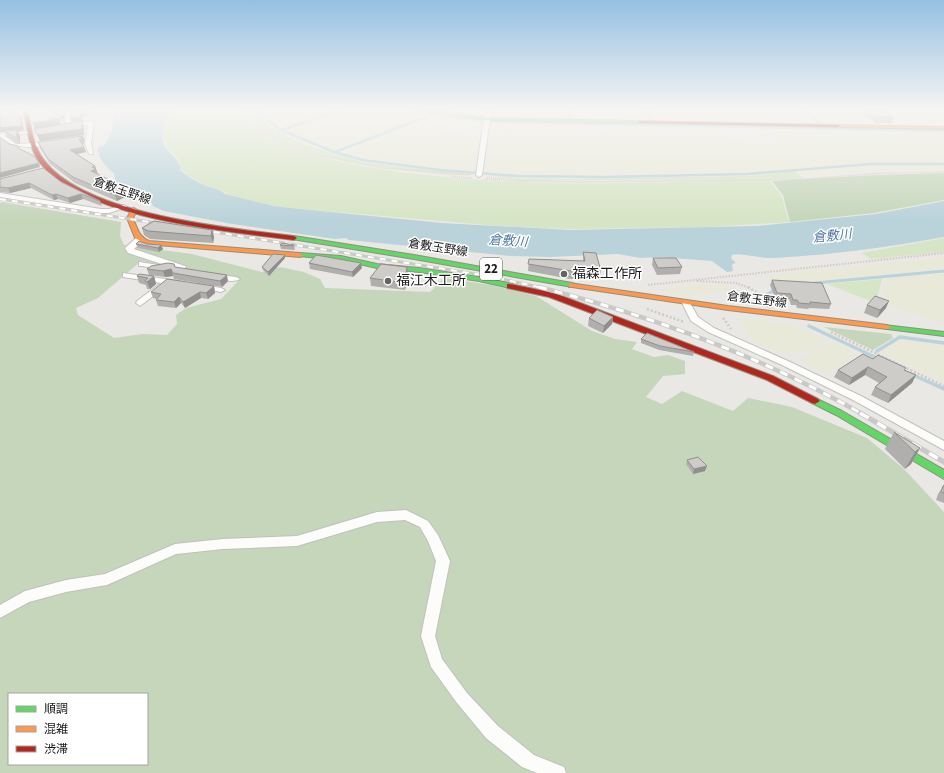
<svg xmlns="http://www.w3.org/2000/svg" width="944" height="773" font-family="'Source Sans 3','Noto Sans JP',sans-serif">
<rect width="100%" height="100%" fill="#eae8e4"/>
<g fill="#e8e9d8">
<path d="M261,111H337L284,129L270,120Z"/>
<path d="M342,111L364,117L381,111H405L425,116L336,150L285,130Z"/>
<path d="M491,111H542V117H564L566,119L491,117Z"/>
<path d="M573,111H646L649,120H576L574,119Z"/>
<path d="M652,111H777L773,115H768L777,123L659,121L654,118Z"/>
<path d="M809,111H944V127L897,122L887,114L860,113L870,123H825L818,122Z"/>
<path d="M430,118L450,120L439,131L481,136L475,171L371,159L339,151Z"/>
<path d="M499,124L570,125L571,134L576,135L613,134L611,127H657L661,135L695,136L691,128H715L721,136L741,138L747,144H781L771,132L775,129L823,130L827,134H843L856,131L944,133V162L855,164L743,172L554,175L483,172L489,128H498Z"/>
<path d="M944,165V170H891L804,176L798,172L874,166Z"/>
<path d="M944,257V268L778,285L769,276Z"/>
<path d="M944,273V324L880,302L885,279Z"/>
<path d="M701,284H721L728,285L734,290L691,295L664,292L662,289Z"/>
<path d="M738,318L791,325L829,340L807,353L800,349L794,353H781L754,343Z"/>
<path d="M906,340L944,345V383L883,354L881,351L900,341Z"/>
<path d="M832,342L856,353L857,355L827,375L799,360Z"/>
</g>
<g fill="#d6e5c5">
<path d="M173,111H243C261,168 467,180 520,182C604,186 690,181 774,179L770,181L781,195L789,222L708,227L571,229L499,226L303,209L275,206L227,194C221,188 211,188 203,184C195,180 188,175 181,170L182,166L178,162L179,160L167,147L163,138L164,122H167L166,119Z"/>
<path d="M247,111H254C271,137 334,154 363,162L440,171L476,173C466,178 431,173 418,172C378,167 263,155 247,111Z"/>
<path d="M794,171L804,178L519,181L482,174L519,178L563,179L751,176Z"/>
<path d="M944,238V252L871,259L862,253Z"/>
<path d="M882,279L876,303L827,284Z"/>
</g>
<g fill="#c5d6bb" fill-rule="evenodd">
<path d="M944,173V200L874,213L790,222L783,195L772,181L878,175Z"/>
<path d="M2,202L121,222L120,236L124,245L192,254L262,272L280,267L304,272L320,279L325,288L430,292L444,278L491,285L536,296L592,331L615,339L637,342L632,349L654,357L668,355L685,361V374L663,376L646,397L662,404L682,391L733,411L748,398L792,407L867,438L904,469L944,512V773H0V203ZM141,261L240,279L221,299L186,308L176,315L177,324L167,335L142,334L114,338L78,315L76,308L98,298ZM9,694H147V764H9Z"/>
<path d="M824,327L891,334L893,338L873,350Z"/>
</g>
<path fill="#bad3da" d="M114,111H173L164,122L162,138L165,147L178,161L177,162L181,166L180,170C187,176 194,180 202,184C210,188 220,188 225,194L274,206L301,209L442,223L571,230L757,226L876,214L944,201V237C888,247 832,255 774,258C760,259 744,253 732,255L731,258L736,263L732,264L733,271L727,272L712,261L658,257L640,258L618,254L550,257L511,256L349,240L346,238L335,239L232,224L164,211L153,206L151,202L138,201L131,193L124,192L115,179L114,173C107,169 102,161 98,154L100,152H97L99,147L105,145L112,130Z"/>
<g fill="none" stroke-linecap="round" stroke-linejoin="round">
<g stroke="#bad3da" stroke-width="2.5">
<path d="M255,111L281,130L334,152L363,160L440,170L518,176L603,177L747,174L871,164H944"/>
<path d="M414,111L442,117L499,122L944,131"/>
<path d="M569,111L571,119"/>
<path d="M648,111L652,121"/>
<path d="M807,111L820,125"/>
<path d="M483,117L484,111"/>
<path d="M281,130L339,111"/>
<path d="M335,152L431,115"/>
</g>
<path stroke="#bad3da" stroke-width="3" d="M815,283L944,271"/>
<g stroke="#bad3da" stroke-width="3.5">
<path d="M754,296L770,307"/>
<path d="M757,300L777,289"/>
<path d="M809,326L879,359"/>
<path d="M877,351L900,337L944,343"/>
<path d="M911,374L944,389"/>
</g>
<defs>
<path id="lane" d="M30,131L31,132V133L0,136V134Z"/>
<g id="street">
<path d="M67,111H73L70,124L91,121L94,123L91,143L93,154H89L85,143L88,125L65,127Z"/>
<path d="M485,111H491L482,175L479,177L476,175Z"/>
<path d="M0,134L20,144L43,142L46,144L43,146C26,148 15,148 0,138Z"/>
<path d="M0,193L101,209H109L124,205L127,207L109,213H101L0,197Z"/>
<path d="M136,238H139L143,240L134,249L185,266L186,269L196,272L192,274L177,272V269L128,253L125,248Z"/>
<path d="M139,262L165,266L169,268L165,270L142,266H139Z"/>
<path d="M123,273L179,281L183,283L179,285L165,283V287L140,306L136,303L137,301L161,283L123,277Z"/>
<path d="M212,274L236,277L240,279C235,283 216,280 211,276Z"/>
<path d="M198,284L221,288L225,290L221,292L201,288H198Z"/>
<path d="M686,300L690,303L698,317L714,328L788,361L861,396L944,441V450L853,400L782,365L708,332L691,321L682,303Z"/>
<path d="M406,510L428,521L438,535L450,561L435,636L442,659L467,693L498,726L534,755L564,767L566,773H537L522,767L486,738L457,703L431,667L421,636L436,561L428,541L420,527L405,520L377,522L297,546L223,549L176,554L107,585L66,592L29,602L0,618V605L25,591L66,580L105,574L175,544L223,539L297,536L377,512Z"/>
</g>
<g id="fast">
<path d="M423,111H438L487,118L640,121L642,122L640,123L487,120Z"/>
<path d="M294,236L414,255L572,283L576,285L572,287L414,259L292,239L291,238Z"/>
<path d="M300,253L341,256L377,264L419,268L479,277L513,284L514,286L510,288L479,281L419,272L377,268L341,260L298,256V254Z"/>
<path d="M884,325L944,332V336L887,329L883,327Z"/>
<path d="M815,398L842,411L944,470V479L836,415L812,403L810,401Z"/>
</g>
<g id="slow">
<path d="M838,125L944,127V129L836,127V125Z"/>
<path d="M134,208L137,210L133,218C137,228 139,237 149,241L300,253L303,255L300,257L146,244L135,238L127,218L132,209Z"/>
<path d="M569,283L728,306L887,325L891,327L887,329L728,310L572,287H569Z"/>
</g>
<g id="jam">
<path d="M24,111H28C31,128 33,146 44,160C85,215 228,228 294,236L297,238L294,240C227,231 83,219 40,163C29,148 27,129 24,111Z"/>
<path d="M640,121L838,125L840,126L838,127L638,123V122Z"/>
<path d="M507,284H510L554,293L773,376L818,399L820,401L815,404L812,403L767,380L549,297L507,288Z"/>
</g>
</defs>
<use href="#lane" stroke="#c1c0be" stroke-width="2"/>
<use href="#street" stroke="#c1c0be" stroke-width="2"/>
<use href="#fast" stroke="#90917e" stroke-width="2"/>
<use href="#slow" stroke="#90917e" stroke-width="2"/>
<use href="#jam" stroke="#90917e" stroke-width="2"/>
<g stroke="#d3c8c6" stroke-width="1.5" stroke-dasharray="1 1" stroke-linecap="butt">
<path d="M245,111L258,129L282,143L312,154L383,168L470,175"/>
<path d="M451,176L472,178"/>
<path d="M487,177L514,181L579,182L807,179L883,173L944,172"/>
<path d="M485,179L500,180"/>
</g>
<g stroke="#d3c8c6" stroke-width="2" stroke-dasharray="1.5 1.5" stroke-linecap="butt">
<path d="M697,281L736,283L750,288"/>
<path d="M648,285L944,253"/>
</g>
<g stroke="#d3c8c6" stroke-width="2.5" stroke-dasharray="2 2" stroke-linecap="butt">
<path d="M748,287L771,302"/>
<path d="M647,309L684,322"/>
<path d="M723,318L731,329"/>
<path d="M831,332L944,386"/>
</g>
<use href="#lane" fill="#fcfcfb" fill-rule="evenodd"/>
<use href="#street" fill="#fcfcfb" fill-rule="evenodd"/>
<use href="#fast" fill="#63d668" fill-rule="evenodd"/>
<use href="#slow" fill="#ff974d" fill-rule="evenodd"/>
<use href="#jam" fill="#b3261e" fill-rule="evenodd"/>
<defs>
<g id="rail-far2">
<path d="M0,199L162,224"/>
<path d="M202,230L488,276L543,288"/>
</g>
<path id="rail-far1" d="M539,287C651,316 761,356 862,414"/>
<path id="rail" d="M860,413L944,462"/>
</defs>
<use href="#rail-far2" stroke="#c9c9c8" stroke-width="3"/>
<use href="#rail-far1" stroke="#c9c9c8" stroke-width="4.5"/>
<use href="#rail" stroke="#c9c9c8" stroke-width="5"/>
<use href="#rail-far2" stroke="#fff" stroke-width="2" stroke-dasharray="6" stroke-linecap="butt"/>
<use href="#rail-far1" stroke="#fff" stroke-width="3" stroke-dasharray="8" stroke-linecap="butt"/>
<use href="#rail" stroke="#fff" stroke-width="3.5" stroke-dasharray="10" stroke-linecap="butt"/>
</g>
<g fill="#b1afad">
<path d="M0,111L14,113L22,120L24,130L18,131L20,136V144H16L7,137L5,132H0Z"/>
<path d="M51,111H66L63,122Z"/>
<path d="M864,111H886L894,118L892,123H876L864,114Z"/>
<path d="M85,141L83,142L84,144H82L86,152L77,154L95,166L98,174L114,184L125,190L127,196L117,201L75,183L50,164L40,148L38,142Z"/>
<path d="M0,179L61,182L100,201L102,206L83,199L70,203L58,199L54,200L31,188L10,193L0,192Z"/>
<path d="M142,228L212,230L214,237L213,243L150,239L144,235Z"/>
<path d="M136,244L161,245L163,249L159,252L138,248Z"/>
<path d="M280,245H294L295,249L294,250L281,249Z"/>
<path d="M583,252L601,271L600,279H570L528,271L529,259L583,261Z"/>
<path d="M285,258L269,276L263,270L262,267Z"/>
<path d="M653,258L682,267L680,274L657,275L652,265Z"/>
<path d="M309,263L362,268L353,277L310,269Z"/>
<path d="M175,267L228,281L222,287L174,279L173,276L165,277L149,275L147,269Z"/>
<path d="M408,274L405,290L371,286L370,278Z"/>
<path d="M137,276H154L156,284L150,289H147L146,285L139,283Z"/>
<path d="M772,280L831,304L829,309L809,308L808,309L797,308L796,305H791L789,299L775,298L770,285Z"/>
<path d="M214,286L215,293L208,299L201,298L185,308L181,303L176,308L158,306L156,300L157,299L153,298L151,292Z"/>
<path d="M867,305L886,308L877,318L864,313Z"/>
<path d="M613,317L612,324L603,333L588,326L589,318Z"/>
<path d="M641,339L694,352L693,356L659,350L641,343Z"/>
<path d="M873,359L905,370L916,375L912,383L888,403L871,395L875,387L879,383L865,375L849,385L834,377L838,370Z"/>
<path d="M894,432L920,448L911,464L905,469L885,449Z"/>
<path d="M687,460L705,471L693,474L686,464Z"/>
<path d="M944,485V503L936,500L938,494Z"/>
</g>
<g fill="#908f8d">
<path d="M64,111H66L63,122L62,118Z"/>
<path d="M86,111H89L87,116L82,117L83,121L72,122L70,118L81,113Z"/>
<path d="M21,116L22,120L24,130L18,131L20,136V144L17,137L4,131L5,132H0V128Z"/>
<path d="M59,119L61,124L35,129L33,124Z"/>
<path d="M82,121L84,127V135L40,141L37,135Z"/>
<path d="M83,136L85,141L83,142L84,144L81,145L79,139L80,137Z"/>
<path d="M84,147L86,152L72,155L70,150Z"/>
<path d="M39,163L40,167L0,178V173Z"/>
<path d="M95,166L98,175L91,171L92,167Z"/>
<path d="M29,183L31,188L10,193L8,188Z"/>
<path d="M125,190L127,196L117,201L115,195Z"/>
<path d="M56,194L58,199L54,200L52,195Z"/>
<path d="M81,194L83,199L70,203L68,198Z"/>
<path d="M212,230L214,237L213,243L211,236Z"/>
<path d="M161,245L163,249L159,252L158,248Z"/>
<path d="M285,255V258L269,276L268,272Z"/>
<path d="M361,263L362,268L353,277L352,272Z"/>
<path d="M407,267L408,274L405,290L404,283Z"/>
<path d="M171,269L173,276L165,277L163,271Z"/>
<path d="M227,275L228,281L222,287L220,281Z"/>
<path d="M154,276L156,284L150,289L147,282Z"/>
<path d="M214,286L215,293L208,299L206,293Z"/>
<path d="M200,292L201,298L185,308L183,302Z"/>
<path d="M179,297L181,303L176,308L174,302Z"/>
<path d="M889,301L886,308L877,318L880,310Z"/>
<path d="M613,317L612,324L603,333L604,326Z"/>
<path d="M868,367L865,375L849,385L852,378Z"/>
<path d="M916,375L912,383L888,403L891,395Z"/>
<path d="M920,448L911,464L905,469L915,452Z"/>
<path d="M707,466L705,471L693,474L694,469Z"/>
</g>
<g fill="#ceccc9" stroke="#908f8d">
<path d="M0,111H12L21,116L22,126L0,128Z"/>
<path d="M54,111H64L62,118Z"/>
<path d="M72,111H86V112L81,113V116L70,118Z"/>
<path d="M870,111H886L894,118L878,117Z"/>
<path d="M50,118L59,119L33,124V122L49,121Z"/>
<path d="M82,121V129L37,135L34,129Z"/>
<path d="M17,130V137H14L4,131Z"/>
<path d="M83,136L80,137L82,139H79L84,147L70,150L95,166L92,167L96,169L91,171L112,181L109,182L125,190L115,195L73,177L48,159L38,142Z"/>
<path d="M0,137L9,144L18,146V148L34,156L39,163L0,173Z"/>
<path d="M43,168L61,182L100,201L81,194L68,198L56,194L52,195L29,183L8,188L0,187V179Z"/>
<path d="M154,221L212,230L211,236L148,231L142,228Z"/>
<path d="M139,241L147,244L161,245L158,248L136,244Z"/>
<path d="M282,243L294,245L293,246L280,245Z"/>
<path d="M583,252L596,253L601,271H571L528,264L529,259L585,261Z"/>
<path d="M273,254L285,255L268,272L262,267Z"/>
<path d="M316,255L361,263L352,272L309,263Z"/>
<path d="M653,258H676L682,267L658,268Z"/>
<path d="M168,263L174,264L175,267L227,275L220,281L173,273L171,269L163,271L147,269L151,266Z"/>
<path d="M381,264L407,267L404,283L370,278Z"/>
<path d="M139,274L154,276L147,282L145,281L148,278L137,276Z"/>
<path d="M167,279L214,286L206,293L200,292L183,302L179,297L174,302L156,300L161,294L151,292Z"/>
<path d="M772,280L822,283L831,304L810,302V304L799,303L797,300H793L791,294L777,293Z"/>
<path d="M875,296L889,301L880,310L867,305Z"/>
<path d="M597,310L613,317L604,326L589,318Z"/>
<path d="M647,333L694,352L660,346L641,339Z"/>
<path d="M863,354L873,359L878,355L906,368L904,370L916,375L891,395L875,387L887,377L868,367L852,378L838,370Z"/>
<path d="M894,432L920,448L915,452Z"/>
<path d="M698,457L707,466L694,469L687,460Z"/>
<path d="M944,485V493L941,492L943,486Z"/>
</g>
<linearGradient id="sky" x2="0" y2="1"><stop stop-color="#95c0e2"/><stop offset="0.5" stop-color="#f6f5f3"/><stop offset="1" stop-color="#f6f5f3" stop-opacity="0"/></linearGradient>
<rect width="944" height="220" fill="url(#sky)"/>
<g fill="#636361" stroke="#fff" stroke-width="1.5">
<circle cx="564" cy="274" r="4"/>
<circle cx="388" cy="281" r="4"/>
</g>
<g text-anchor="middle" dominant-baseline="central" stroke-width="3" stroke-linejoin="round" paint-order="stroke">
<g font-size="12" fill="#1b1b1b" stroke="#fff">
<text transform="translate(122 191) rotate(19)">倉敷玉野線</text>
<text transform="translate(438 248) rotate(9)">倉敷玉野線</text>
<text transform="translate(757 300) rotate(7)">倉敷玉野線</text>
</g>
<g font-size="13" font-style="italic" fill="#5278a1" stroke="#fff">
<text transform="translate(832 236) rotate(-6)">倉敷川</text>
<text transform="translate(508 241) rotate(4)">倉敷川</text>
</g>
<rect fill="#fff" stroke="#5f5f5f" stroke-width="1" x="480" y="258" width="22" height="22" rx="3"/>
<g font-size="13" font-weight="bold" fill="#1b1b1b">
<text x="491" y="269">22</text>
</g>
<g font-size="14" fill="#1b1b1b" stroke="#fff" text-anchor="start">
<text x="572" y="274">福森工作所</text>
<text x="396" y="281">福江木工所</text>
</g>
</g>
<rect x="8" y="693" width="140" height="72" fill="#ffffff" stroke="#a4a4a4"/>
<rect x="16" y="706" width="20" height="6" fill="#63d668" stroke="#a4a4a4"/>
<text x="44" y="713" font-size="12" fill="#1b1b1b">順調</text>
<rect x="16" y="726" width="20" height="6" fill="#ff974d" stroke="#a4a4a4"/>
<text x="44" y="733" font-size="12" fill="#1b1b1b">混雑</text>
<rect x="16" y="746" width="20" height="6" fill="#b3261e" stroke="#a4a4a4"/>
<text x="44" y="753" font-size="12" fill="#1b1b1b">渋滞</text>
</svg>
